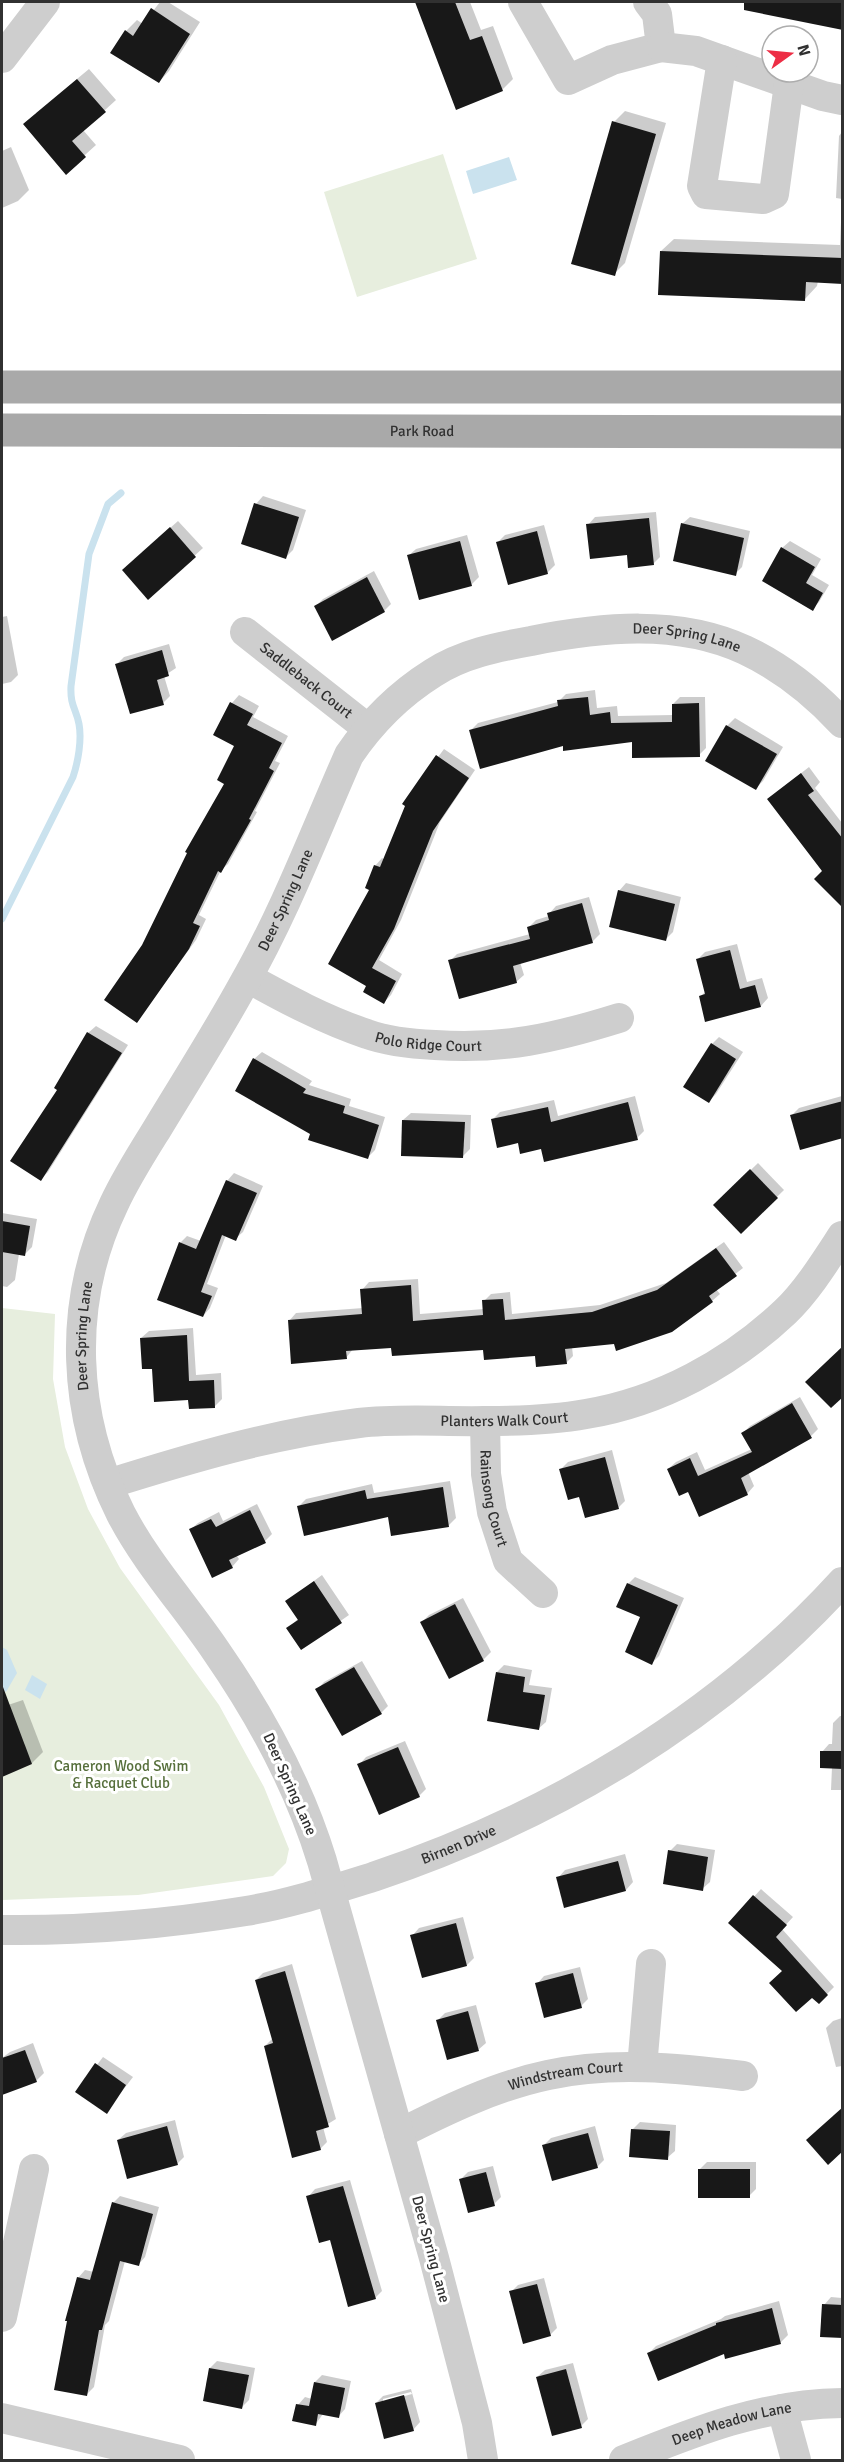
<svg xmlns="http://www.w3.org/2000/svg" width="844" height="2462" font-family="Signika,sans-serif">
<rect width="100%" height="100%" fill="#fff"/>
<g fill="#e7eede">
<path d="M443,154L477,259L357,297L324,192Z"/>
<path d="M2,1308L55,1314L53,1379L65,1447L88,1509L120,1568L219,1705L264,1787L289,1849L286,1863L273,1876L138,1895L2,1900Z"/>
</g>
<g fill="#cae2ee">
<path d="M509,157L517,180L473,194L466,171Z"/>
<path d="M2,1647L7,1650L17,1673L6,1692L2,1689Z"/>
<path d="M32,1675L47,1684L40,1699L25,1690Z"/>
</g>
<g fill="#0003" fill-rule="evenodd">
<path d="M160,2H168L200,22L169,71L159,82L126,31L137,20L143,24Z"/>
<path d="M416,2H470L481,30L493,26L513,79L502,90L457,108Z"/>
<path d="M763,2H842V29L761,12Z"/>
<path d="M89,69L116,100L83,130L96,145L66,172L36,113Z"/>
<path d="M625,111L666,123L625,263L614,274V122Z"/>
<path d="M842,132V283L818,281L817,286L805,299L661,251L674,239L840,245L842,199L836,198L839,136Z"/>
<path d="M11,147L29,190L18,201L2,208V151Z"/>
<path d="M263,496L306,510L293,550L286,557L256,504Z"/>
<path d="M656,512L660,557L653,564L629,553L588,525L595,517Z"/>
<path d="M690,517L750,531L742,567L735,574L682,524Z"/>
<path d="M178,521L203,548L148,598L131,563Z"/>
<path d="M544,525L555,565L547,573L498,542L505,535Z"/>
<path d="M467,535L479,577L471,585L408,556L416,549Z"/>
<path d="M790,541L821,559L812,575L829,585L819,602L812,609L782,548Z"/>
<path d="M374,571L391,604L384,611L316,606L323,599Z"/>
<path d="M7,616L18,675L11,682L2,684V617Z"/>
<path d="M169,644L176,668L164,676L170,696L163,703L117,664L124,657Z"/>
<path d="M595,690L597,708L617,706L618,716L673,715V704L680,697H705L706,748L699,755L634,741L564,745L471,730L478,723L558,702L566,694Z"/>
<path d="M239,695L259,706L253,717L288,736L275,761L280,763L255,811L257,812L228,864L221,870L199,915L206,919L196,940L137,1021L143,945L226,783L236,745L215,734L232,703Z"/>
<path d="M735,718L783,747L763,781L756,788L707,760L727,726Z"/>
<path d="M444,749L475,770L440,822L401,920L379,960L402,974L391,995L384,1002L368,985L371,889L375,866L382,858L385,860L407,806L404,803Z"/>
<path d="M809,767L820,782L815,788L842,823V906L777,792Z"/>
<path d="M626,883L681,897L673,932L666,939L619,891Z"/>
<path d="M589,897L600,934L592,942L520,962L524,975L516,982L450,961L457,954L530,934L529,927L536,920L549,916V914L556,906Z"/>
<path d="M737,944L747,982L762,978L768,998L761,1006L700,997L706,991L697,960L705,952Z"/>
<path d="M96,1026L128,1045L48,1172L41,1179L59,1089L88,1033Z"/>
<path d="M719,1037L743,1052L716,1094L709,1101L712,1044Z"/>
<path d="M262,1052L312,1081L309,1085L351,1099L349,1106L385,1117L375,1150L368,1157L311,1134L254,1059Z"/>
<path d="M635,1096L644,1131L637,1138L543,1147L519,1142L493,1119L500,1112L554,1100L558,1116Z"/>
<path d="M842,1096V1137L792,1115L799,1108Z"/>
<path d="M411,1113L471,1115L470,1149L463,1156L403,1120Z"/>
<path d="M758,1163L784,1190L741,1232L715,1205Z"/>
<path d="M234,1173L263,1186L243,1232L235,1239L226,1235L207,1284L218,1288L210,1308L203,1316L180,1243L187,1236L201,1241L227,1181Z"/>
<path d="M2,1213L37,1219L32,1247L24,1255L19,1254L15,1280L7,1287L2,1286Z"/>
<path d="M724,1242L743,1268L716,1289L720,1294L712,1301L615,1343L572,1347L573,1356L566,1363L536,1355L484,1349L393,1346L353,1349L346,1358L289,1321L296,1313L363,1308L362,1290L369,1282L418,1279L420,1314L484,1309V1301L491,1294L510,1292L512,1314L600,1305L666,1283Z"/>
<path d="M193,1328L196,1375L221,1373L222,1399L215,1406L190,1399L153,1367L141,1338L149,1331Z"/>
<path d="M800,1397L818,1429L811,1436L748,1472L754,1486L747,1494L688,1490L668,1469L676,1462L697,1452L705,1470L752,1449L743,1433L750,1426Z"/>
<path d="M612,1450L625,1501L618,1508L581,1495L561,1469L568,1462Z"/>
<path d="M450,1481L456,1518L448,1526L389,1515L299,1506L306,1499L372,1484L374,1493Z"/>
<path d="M257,1504L272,1534L265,1541L237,1556L239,1559L232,1567L190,1530L198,1523L219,1512L223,1521Z"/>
<path d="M322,1575L349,1615L302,1648L288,1628L298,1619L287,1601Z"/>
<path d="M635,1577L684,1598L659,1656L652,1663L642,1616L628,1584Z"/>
<path d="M463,1598L491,1652L483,1660L450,1677L422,1622L429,1615Z"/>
<path d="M362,1661L388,1706L381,1713L317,1690L324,1682Z"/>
<path d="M504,1665L532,1670L529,1685L552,1688L546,1722L538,1729L497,1672Z"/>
<path d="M23,1700L43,1752L32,1763L2,1776V1707Z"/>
<path d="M840,1716H842V1790H831L832,1767L822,1752L829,1744H832L833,1723Z"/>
<path d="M405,1741L426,1789L419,1796L359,1765L366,1757Z"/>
<path d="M677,1844L715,1850L710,1882L702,1889L670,1851Z"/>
<path d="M625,1854L633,1882L626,1890L558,1878L565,1870Z"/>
<path d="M761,1889L793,1917L782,1929L834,1987L819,2002L730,1923Z"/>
<path d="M463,1917L474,1958L467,1965L412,1936L419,1928Z"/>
<path d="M292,1964L336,2119L323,2127L327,2142L320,2149L265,2046L273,2038L256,1980L263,1973Z"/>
<path d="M580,1967L588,1999L581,2006L537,1984L544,1976Z"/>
<path d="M476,2005L486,2043L478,2050L438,2020L445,2013Z"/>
<path d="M842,2018V2066L836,2067L826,2028L833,2021Z"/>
<path d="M33,2043L44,2073L36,2081L2,2093V2058L10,2052Z"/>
<path d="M103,2057L133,2077L106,2112L77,2091Z"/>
<path d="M175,2120L184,2157L177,2164L118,2140L126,2133Z"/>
<path d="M640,2122L676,2125L675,2151L667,2158L632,2130Z"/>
<path d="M595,2126L604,2160L597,2167L544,2145L551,2138Z"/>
<path d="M707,2162H756V2189L749,2196L699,2170Z"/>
<path d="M493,2166L501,2197L494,2204L460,2180L468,2172Z"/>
<path d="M350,2180L382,2291L375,2298L331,2238L308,2197L315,2189Z"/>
<path d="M120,2196L159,2207L145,2257L138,2265L125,2261L109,2321L105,2325L94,2387L87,2394L78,2278L85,2270L94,2272L113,2203Z"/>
<path d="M544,2278L557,2328L550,2335L511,2292L518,2285Z"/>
<path d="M831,2297L842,2298V2337L824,2305Z"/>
<path d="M779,2301L788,2335L781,2342L726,2357L725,2352L649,2353L656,2346L721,2319L725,2316Z"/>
<path d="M217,2361L255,2368L249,2400L242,2407L210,2368Z"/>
<path d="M573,2363L588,2419L581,2426L537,2377L545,2370Z"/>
<path d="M322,2375L351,2381L345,2409L338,2417L323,2414L315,2425L298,2405L305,2397L312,2399L315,2382Z"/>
<path d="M411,2389L420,2422L413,2430L376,2403L383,2396ZM411,2392L412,2394L383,2402V2399Z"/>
</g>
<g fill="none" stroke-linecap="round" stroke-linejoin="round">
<path stroke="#cae2ee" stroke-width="7" d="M2,919L73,777C78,762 82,740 79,724C76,708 70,706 71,686L89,554L108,504L121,493"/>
</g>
<g fill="#181818">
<path d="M415,2H455L470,40L482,36L503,91L456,110Z"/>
<path d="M744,2H843V30L744,10Z"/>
<path d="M151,8L190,34L159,83L110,53L125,30L133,36Z"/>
<path d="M77,79L106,112L72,141L86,157L66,175L23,124Z"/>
<path d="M612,121L656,134L615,276L571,264Z"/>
<path d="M660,251L843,258V284L806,282L805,301L658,295Z"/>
<path d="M254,503L299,517L286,559L241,544Z"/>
<path d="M649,518L654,565L628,568L627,555L590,559L586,524Z"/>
<path d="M681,523L744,538L736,576L673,561Z"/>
<path d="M170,527L196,557L148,600L122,570Z"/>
<path d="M537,531L548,574L508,585L496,542Z"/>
<path d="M460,541L472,586L419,600L407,555Z"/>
<path d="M781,547L815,567L806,583L823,593L813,611L762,581Z"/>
<path d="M367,577L385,612L332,641L314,606Z"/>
<path d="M162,650L169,676L157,680L164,705L130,714L115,664Z"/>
<path d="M588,697L590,715L610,712L611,723L672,722V704L699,703L700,757L632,758V742L563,751V746L480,769L469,730L558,706L557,700Z"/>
<path d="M230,702L253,714L247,725L282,743L269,768L274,771L249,819L251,820L221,873L218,871L193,923L200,926L189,949L137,1023L104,1000L142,945L187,853L185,852L224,784L217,780L234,746L213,735Z"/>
<path d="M726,725L777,754L756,790L705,761Z"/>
<path d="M436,755L469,778L433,831L394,929L372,968L396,981L384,1004L363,992L366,986L328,964L369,890L365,888L374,865L380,867L405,806L402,804Z"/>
<path d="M801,773L814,791L808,795L843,839V908L814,879L822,871L767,799Z"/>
<path d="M618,890L675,904L666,941L609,927Z"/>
<path d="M582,903L593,943L513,966L517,983L459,999L448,960L530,939L527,927L549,920L547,913Z"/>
<path d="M730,950L740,989L755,985L761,1007L705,1022L699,996L705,994L696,959Z"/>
<path d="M87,1032L122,1053L41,1181L10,1161L57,1090L54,1088Z"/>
<path d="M711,1043L736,1059L709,1103L683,1087Z"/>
<path d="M253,1058L306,1089L303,1093L345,1106L343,1113L379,1125L368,1159L308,1140L310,1134L235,1091Z"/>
<path d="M843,1101V1138L800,1150L790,1115Z"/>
<path d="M628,1102L638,1140L544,1162L541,1149L520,1154L518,1143L497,1148L491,1119L548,1107L551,1122Z"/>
<path d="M402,1120L465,1122L463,1158L401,1156Z"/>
<path d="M750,1169L778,1198L741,1234L713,1205Z"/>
<path d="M226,1180L257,1193L236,1241L222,1235L201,1292L212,1296L203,1317L157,1300L179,1242L196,1249Z"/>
<path d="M2,1221L30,1226L25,1256L2,1252Z"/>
<path d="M716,1248L737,1276L709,1296L713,1302L672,1332L616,1351L614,1344L565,1349L567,1364L536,1367L535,1356L484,1360L483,1350L392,1356L391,1348L346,1351L347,1359L291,1364L288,1320L362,1314L360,1289L411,1285L413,1321L483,1315L482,1300L503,1299L505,1320L592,1312L657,1290Z"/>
<path d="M187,1335L189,1381L214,1380L215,1408L189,1409L188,1400L154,1402L152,1369H142L140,1338Z"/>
<path d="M843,1346V1397L831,1408L805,1382Z"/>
<path d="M792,1403L812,1438L741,1478L748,1495L699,1517L688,1492L679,1496L667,1469L690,1458L698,1476L752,1452L741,1433Z"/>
<path d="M605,1457L619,1509L585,1518L579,1497L568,1500L559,1469Z"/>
<path d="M443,1487L449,1527L391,1536L388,1517L304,1536L297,1506L365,1490L367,1499Z"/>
<path d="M250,1510L266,1543L229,1560L233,1568L212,1578L189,1529L211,1519L216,1527Z"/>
<path d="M314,1581L342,1623L301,1650L286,1628L298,1620L285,1601Z"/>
<path d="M627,1583L678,1605L652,1665L625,1652L640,1617L616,1607Z"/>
<path d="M455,1604L484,1661L449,1679L420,1622Z"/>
<path d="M354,1667L382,1714L342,1736L315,1689Z"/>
<path d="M496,1672L525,1677L523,1692L545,1695L539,1730L487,1721Z"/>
<path d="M2,1687H3L32,1764L2,1777Z"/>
<path d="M398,1747L420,1797L379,1815L357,1764Z"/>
<path d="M820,1751H843V1769L820,1768Z"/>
<path d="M668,1850L708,1857L703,1891L663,1884Z"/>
<path d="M618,1861L626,1891L564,1908L556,1877Z"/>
<path d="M753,1895L787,1925L776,1937L828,1995L819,2004L812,1998L796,2012L769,1983L782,1971L728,1923Z"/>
<path d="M456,1923L467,1966L422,1978L410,1935Z"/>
<path d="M285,1971L329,2127L316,2131L321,2150L292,2158L264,2046L273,2043L255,1980Z"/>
<path d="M573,1973L582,2008L544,2018L535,1983Z"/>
<path d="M468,2011L479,2051L447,2060L436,2020Z"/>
<path d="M25,2050L37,2082L2,2095V2058Z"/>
<path d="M95,2063L126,2085L107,2114L75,2092Z"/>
<path d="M843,2107V2151L828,2165L806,2140Z"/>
<path d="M167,2126L178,2165L127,2179L117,2140Z"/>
<path d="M631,2129L670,2131L668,2160L629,2157Z"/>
<path d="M588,2133L598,2168L552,2181L542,2145Z"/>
<rect x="698" y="2169" width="52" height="29"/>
<path d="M486,2172L495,2206L468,2213L459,2179Z"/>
<path d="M343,2186L376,2299L348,2307L330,2240L319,2243L306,2196Z"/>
<path d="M112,2202L153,2214L139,2266L120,2261L102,2330H99L87,2396L54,2390L67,2321H65L77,2277L90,2280Z"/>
<path d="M537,2284L551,2336L523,2344L509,2291Z"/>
<path d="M822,2304L843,2305V2338L820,2337Z"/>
<path d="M772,2308L781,2344L725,2359L724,2354L658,2381L647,2353L716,2325V2323Z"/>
<path d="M209,2368L249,2375L242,2409L203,2401Z"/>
<path d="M566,2369L582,2428L552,2436L536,2377Z"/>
<path d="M314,2382L345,2388L339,2418L318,2414L316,2426L292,2421L296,2404L309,2406Z"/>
<path d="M404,2395L414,2431L384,2439L375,2403Z"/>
</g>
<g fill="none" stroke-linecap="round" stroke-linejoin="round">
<g stroke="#cecece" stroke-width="30">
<path d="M523,2L568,80L612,60L661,47L657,14L648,2"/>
<path d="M661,47L696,51L823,96L842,100"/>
<path d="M2,58L45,2"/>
<path d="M722,60L702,186L706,194L763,199L774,194L789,84"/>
<path id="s1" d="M245,632L367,728"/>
<path id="s2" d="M248,978C286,999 325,1020 367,1034C389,1042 412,1044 435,1045C502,1050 555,1038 619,1018"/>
<path id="s3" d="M485,1421L486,1474L492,1512L508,1561L543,1593"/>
<path id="s4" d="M108,1484C191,1458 272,1434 359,1423C401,1418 443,1422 486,1421C519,1421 553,1420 586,1414C660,1402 731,1363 785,1312C807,1291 825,1262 842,1236"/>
<path id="s5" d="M2,1930C82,1931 166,1924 246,1911C289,1904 331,1890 373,1877C549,1818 716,1720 842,1582"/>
<path d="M642,2067L651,1964"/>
<path id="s6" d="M399,2134C446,2110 496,2086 548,2075C612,2061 679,2068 743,2076"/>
<path d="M2,2317L34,2169"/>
<path d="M782,2409L796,2460"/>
<path d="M2,2418L180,2460"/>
<path id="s7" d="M483,2460L477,2423L434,2258L322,1861C299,1786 261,1716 216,1651C185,1605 147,1564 121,1514C72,1416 66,1304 114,1204C126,1178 142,1153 157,1129C186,1081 216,1034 243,985C285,912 315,832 349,755C372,721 398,695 433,673C462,654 497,647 531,641C601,627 678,619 745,650C781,667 815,694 842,723"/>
<path id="s8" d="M624,2460C696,2431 763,2404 842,2403"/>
</g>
<g stroke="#a9a9a9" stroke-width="33">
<path d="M2,387H842"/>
<path id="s9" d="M2,430L842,432"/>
</g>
</g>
<g text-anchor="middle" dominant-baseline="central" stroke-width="6" stroke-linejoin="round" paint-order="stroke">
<g font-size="15" fill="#313131" stroke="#fff">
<text stroke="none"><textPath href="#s9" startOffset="420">Park Road</textPath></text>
<text stroke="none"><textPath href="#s7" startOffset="2232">Deer Spring Lane</textPath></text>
<text stroke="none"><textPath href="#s1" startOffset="78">Saddleback Court</textPath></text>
<text stroke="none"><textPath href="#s7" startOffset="1694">Deer Spring Lane</textPath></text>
<text stroke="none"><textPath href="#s2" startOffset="194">Polo Ridge Court</textPath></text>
<text stroke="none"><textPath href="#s7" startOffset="1208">Deer Spring Lane</textPath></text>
<text stroke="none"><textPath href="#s4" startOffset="404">Planters Walk Court</textPath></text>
<text stroke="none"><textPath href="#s3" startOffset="78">Rainsong Court</textPath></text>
<text transform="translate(290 1784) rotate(66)">Deer Spring Lane</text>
<text stroke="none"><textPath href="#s5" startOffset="468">Birnen Drive</textPath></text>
<text stroke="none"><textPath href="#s6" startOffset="178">Windstream Court</textPath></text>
<text transform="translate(431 2249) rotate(75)">Deer Spring Lane</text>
<text stroke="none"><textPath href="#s8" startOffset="114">Deep Meadow Lane</textPath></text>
</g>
<g font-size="15" fill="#566f3b" stroke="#fff">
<text x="121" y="1766">Cameron Wood Swim<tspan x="121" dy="17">&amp; Racquet Club</tspan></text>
</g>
</g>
<rect width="844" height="2462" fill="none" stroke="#313131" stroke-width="6"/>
<g transform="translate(790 54) rotate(75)"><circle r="28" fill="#ffffff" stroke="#adadad" stroke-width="1.5"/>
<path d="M0-4.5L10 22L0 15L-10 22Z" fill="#ed2e45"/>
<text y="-9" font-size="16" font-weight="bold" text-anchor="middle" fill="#313131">N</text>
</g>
</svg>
